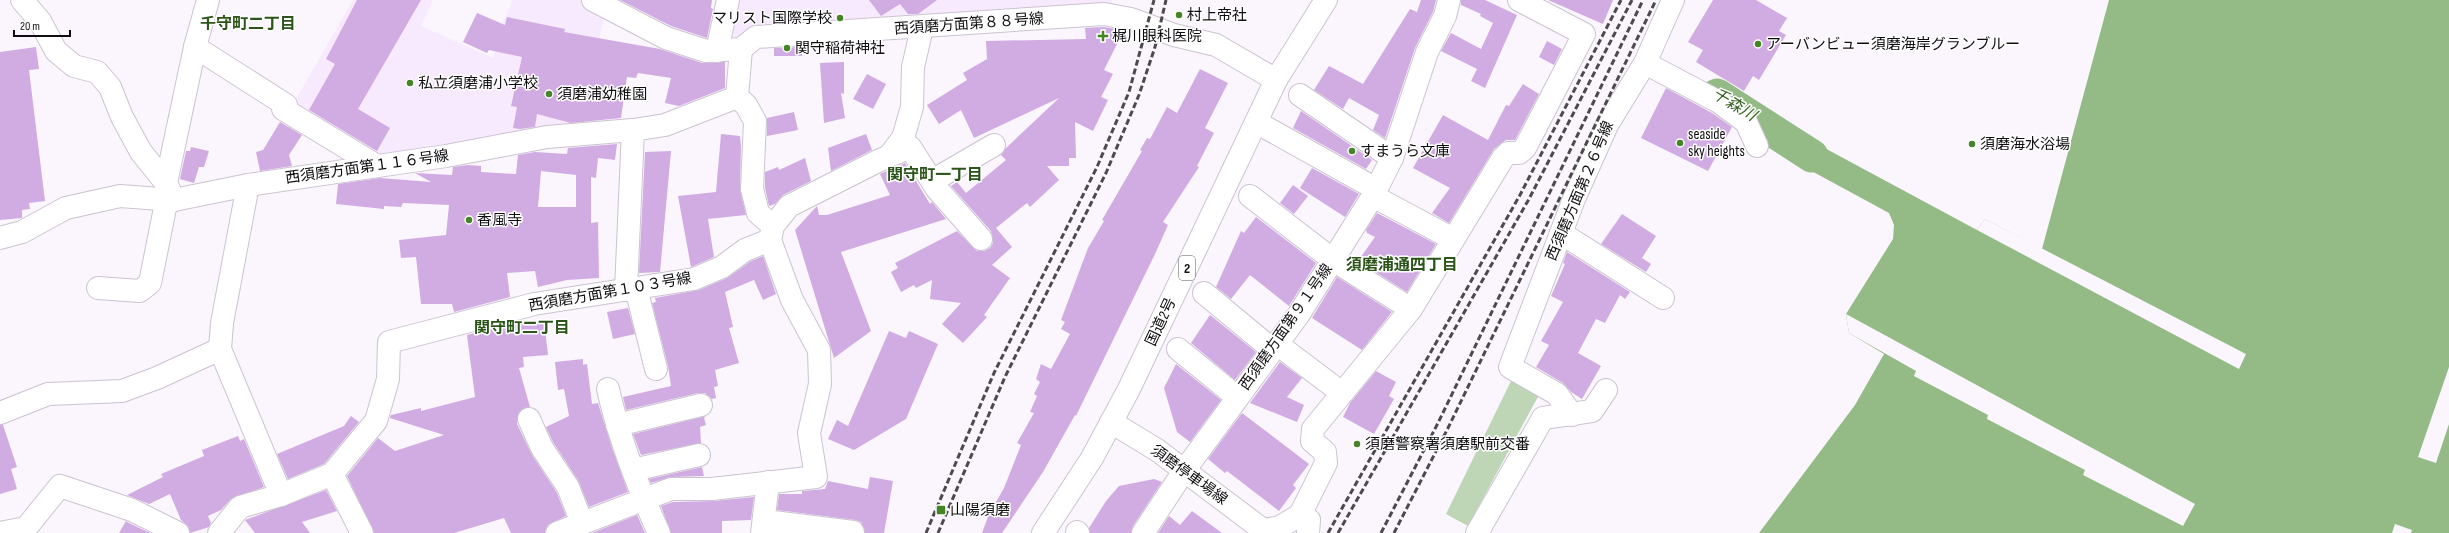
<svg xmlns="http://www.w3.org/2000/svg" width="2449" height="533" font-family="'Sofia Sans Condensed','Noto Sans JP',sans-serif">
<rect width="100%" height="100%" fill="#fbf5fe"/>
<g fill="#f7e9fe">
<path d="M353,0H433L421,26L493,58L502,24L513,0H582L605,13L578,131L375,160L291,108Z"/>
<path d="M732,0H1111L1114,5L769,29L724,39Z"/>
</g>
<path fill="#bed6b5" d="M1512,379L1540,393L1468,526L1446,514Z"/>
<path fill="#94bb86" d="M2109,0H2449V533H1759L1855,405L1884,354L1849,333L1846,314L1893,239L1894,225L1889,213L1806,168L1819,145L1977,230L1985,219L2042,249Z"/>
<g fill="#fbf5fe">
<path d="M1985,219L2246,354L2239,369L1977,230Z"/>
<path d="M1846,314L2195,504L2183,526L2083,475L2085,470L1987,419L1988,415L1914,376L1916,371L1849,333Z"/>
<path d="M2449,367V424L2436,463L2418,457Z"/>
<path d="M2395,524L2412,530L2411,533H2392Z"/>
</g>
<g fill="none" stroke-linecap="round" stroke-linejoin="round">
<path stroke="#94bb86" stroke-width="33" d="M1717,95L1812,156"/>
</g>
<g fill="#d1ace2" fill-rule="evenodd">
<path d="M357,0H421L358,109L390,128L377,151L309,110L335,64L326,59Z"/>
<path d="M620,0H712L711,8L713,9L707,38L671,26Z"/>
<path d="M869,0H937L918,14H908L900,4L881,16Z"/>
<path d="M1421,0H1436L1433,12L1415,48L1385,138L1373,130L1379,115L1349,98L1343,109L1314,90L1329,66L1363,84L1410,9L1417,12Z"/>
<path d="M1461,0H1485L1517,15L1485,88L1471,81L1477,69L1441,51L1451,33L1481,49L1493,23L1480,16L1481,14L1461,5Z"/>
<path d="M1548,0H1613L1603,24Z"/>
<path d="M1713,0H1756L1787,18L1779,31L1786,35L1759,80L1753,76L1744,91L1696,62L1703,50L1688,42Z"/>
<path d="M477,13L505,25L507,17L565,29L564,32L660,49L702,63L725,62V88L679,106L665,103L671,78L638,73L636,78L627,77L621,118L571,123L537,114L535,127L520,129L513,128L517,107L511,106L522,57L489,50L487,53L463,42Z"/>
<path d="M1103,27L1117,29L1118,42L1104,70L1113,74L1101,97L1108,100L1093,131L1075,122L1076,158H1069V166H1047L1059,180L1030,207L1027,203L996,228L1012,247L992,265L1010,278L984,315L987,317L963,343L942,324L961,303L930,299L932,280L916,288L914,285L901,292L891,272L898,268L895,263L957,231L977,251H984L990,248L993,243L991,231L951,186L957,182L966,193L1006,160L1001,155L1005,149L1059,98L974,138L961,110L939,124L927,105L967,80L963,73L987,59L986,41L1086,39L1085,28Z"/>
<path d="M1547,41L1562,49L1554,65L1539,57Z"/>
<path d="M36,47L39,69L29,70L45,201L29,203L30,209L22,210V218L0,220V52Z"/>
<path d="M802,47V56H774V48Z"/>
<path d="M844,62V94L841,93L845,118L824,123L820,63Z"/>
<path d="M1200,69L1228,83L1205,128L1214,133L1197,166L1199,167L1163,222L1168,225L1155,254L1076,416L1075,415L1043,472L1002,533H982L989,514L1004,488L1021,445L1017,443L1034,413L1030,412L1037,396L1034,394L1040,382L1036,379L1041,364L1051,369L1070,334L1061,329L1065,322L1061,320L1088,248L1104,221L1102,220L1142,151L1140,150L1147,138L1150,139L1167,107L1177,113Z"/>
<path d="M867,74L886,84L873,109L853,99Z"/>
<path d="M1523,84L1539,94L1515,140H1506L1494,149L1449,223L1432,213L1450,188L1413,168L1443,115L1488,140L1506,105L1509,106Z"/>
<path d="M1666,88L1712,113L1732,127L1708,171L1641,138Z"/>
<path d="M1301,111L1372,160L1366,169L1293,128Z"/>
<path d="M794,112L798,130L767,136V118Z"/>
<path d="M280,122L302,135L289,155L292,166L260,171L256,152L263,150Z"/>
<path d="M721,134L740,136L741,146L740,189L746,215L708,219L714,257L691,267L678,196L716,192Z"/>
<path d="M866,134L872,150L831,171L828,148Z"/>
<path d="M617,144L615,160L598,158L596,178L591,177V223L598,222L599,278L567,280L538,287L535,271L507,273L510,297L454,312L452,304H421L416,257L401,258L399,240L446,235L449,205L403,203L401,207L384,206V209L336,204L338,184L380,178L431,182L415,173L452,175L453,167L468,165L481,166V172L516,174L518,155L535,152L567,154L568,148ZM541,171L576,175V207H538Z"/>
<path d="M191,147L209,151L204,167H199L194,183L180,179L186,151H190Z"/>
<path d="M671,151L660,272L639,273L645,152Z"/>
<path d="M805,158L811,181L783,195L775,204L769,206L765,188V172L778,167L779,170Z"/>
<path d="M905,163L930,204L932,202L946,219L841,252L871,331L834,358L795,230L817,206L819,215H827L890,195L880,174Z"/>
<path d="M1312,168L1359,194L1345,217L1300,188Z"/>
<path d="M1293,185L1308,196L1294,214L1280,203Z"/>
<path d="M1377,213L1436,244L1407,292L1358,261L1375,237L1367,233L1366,230Z"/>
<path d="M1622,214L1656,236L1642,258L1651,264L1646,272L1601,244Z"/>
<path d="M1256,217L1316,263L1289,306L1250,275L1231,299L1216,287L1241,231L1244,233Z"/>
<path d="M1567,252L1630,292L1625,299L1620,295L1605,323L1596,319L1578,353L1601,366L1582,399L1571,392L1563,383L1536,367L1549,345L1541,341L1563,302L1551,296L1565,264L1563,263Z"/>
<path d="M763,256L776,294L763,300L754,280L725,292L733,327L729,328L739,363L715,370L718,386L714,387L716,398L712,399L705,393H698L626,410L623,397L671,386L668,366L652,303L656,302L655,298L699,290L727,278L751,261Z"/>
<path d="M1337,277L1392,312L1362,350L1312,318Z"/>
<path d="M628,308L635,334L613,339L607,312Z"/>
<path d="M1210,315L1256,352L1235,380L1191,343Z"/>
<path d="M519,321L520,323L544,321L548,355L523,357L524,367L519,368L530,407L519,412L517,424L532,455L557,493L566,516L548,525L545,533H511L504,518L454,533H374L347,476L378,438L395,451L444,435L390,418L391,415L421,408V411L475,397L467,335Z"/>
<path d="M889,331L906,338L909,331L938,344L906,419L854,450L828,439L837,420L848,426Z"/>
<path d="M583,359V365L587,364L592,404L598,403L612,448L628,492L589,507L578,480L553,442L546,427L569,416L564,389L558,390L555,362Z"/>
<path d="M1280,362L1302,378L1287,397L1304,405L1297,422L1250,403Z"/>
<path d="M1176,364L1221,400L1190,442L1177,432L1164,388Z"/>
<path d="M1376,371L1396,382L1389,396L1394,399L1374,434L1343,417L1350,403Z"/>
<path d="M1242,413L1309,464L1293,485L1296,488L1279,511L1227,471L1225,473L1208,459Z"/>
<path d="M351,416L359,422L324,464L288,479L277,454L344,426Z"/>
<path d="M706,416L704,418L706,425L700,427L701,443L641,455L633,434Z"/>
<path d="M0,425H3L17,467L11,469L17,489L0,494Z"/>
<path d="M238,436L240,441L244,439L264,487L231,499L221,510L208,516L211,523L209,527L190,533L188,526L181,520L170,494L149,504L127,495L163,477L161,474L204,456L202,450Z"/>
<path d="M702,467L704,476L671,477L651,483L649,479Z"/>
<path d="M870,477L893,481L884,533H865L861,522L855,520L777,510L779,494H802V491L825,489L828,481L868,489Z"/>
<path d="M1154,479L1162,482L1133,526L1131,533H1090L1089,528L1106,501L1119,486Z"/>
<path d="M326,490L337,511L302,522L310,533H255L245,520Z"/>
<path d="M754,497L751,520L722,521V533H671L661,506L673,502L713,501Z"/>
<path d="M1192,511L1222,533H1158L1169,516L1180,525Z"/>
<path d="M637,515L645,533H592Z"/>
<path d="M126,521L127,522L150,533H119Z"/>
</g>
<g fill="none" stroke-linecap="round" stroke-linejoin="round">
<defs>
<g id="minor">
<path d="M22,0L40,21L56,51L74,66L97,72L110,87L122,117L141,152L166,183L174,200"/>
<path d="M593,0L666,38L706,51L741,49L756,37L1104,14L1131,19L1174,35L1216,45L1276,80"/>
<path d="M195,47L286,105"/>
<path d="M717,51L728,0"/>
<path d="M1645,63L1719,102L1746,122L1757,146"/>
<path d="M1300,95L1392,158"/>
<path d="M737,97L746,105L755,121L752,189L758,213L773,226"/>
<path d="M737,97L741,49"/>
<path d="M283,109L377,166"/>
<path d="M1256,122L1376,189"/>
<path d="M890,155L903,138L912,107L913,67L922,28"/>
<path d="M932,181L994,145"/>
<path d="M166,183L195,47L208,0"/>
<path d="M248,185L222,323L220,349L281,495"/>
<path d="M1250,196L1333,260L1411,309"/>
<path d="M1373,196L1453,239"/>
<path d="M1561,233L1663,298"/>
<path d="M0,238L22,232L66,208L120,196L174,200L248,185L446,156L547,137L633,130L665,125L737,97"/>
<path d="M770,240L773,226L789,206L878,161L910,147L937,189L981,239"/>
<path d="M98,288L140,291L150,283L167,198"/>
<path d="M636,288L656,369"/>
<path d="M626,290L633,130"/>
<path d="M1204,293L1273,350"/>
<path d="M1277,344L1342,393"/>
<path d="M1178,349L1237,397"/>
<path d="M608,389C619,439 638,487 659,533"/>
<path d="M0,413L48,394L122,391L157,378L220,349"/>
<path d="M1572,415L1557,394L1510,367L1574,199L1607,125L1645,63L1673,0"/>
<path d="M529,419L542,448L568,487L582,523"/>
<path d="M617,425L701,405"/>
<path d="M633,470L699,455"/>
<path d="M332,474L362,533"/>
<path d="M1300,515L1326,463L1325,452L1312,441L1313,429L1411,309L1503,158L1508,153H1519L1525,148L1584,34L1519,0"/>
<path d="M765,521L853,532"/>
<path d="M1077,532L1078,533"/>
<path d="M0,533L26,528L60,486L132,510L178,533"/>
<path d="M219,533L240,507L281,495L332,474L376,421L388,379L389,342L534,304L694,279L722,267L745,250L770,240"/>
<path d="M557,533L671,489H712L816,477L809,433L820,384L819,350L792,300L770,240"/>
<path d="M762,533L768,482"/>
<path d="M1143,533L1184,471L1299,314L1373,196L1392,158L1427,52L1445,16L1449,0"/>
<path d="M1477,533L1543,418L1592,411L1606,390"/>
</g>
<g id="major">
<path d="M1111,422L1157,450L1267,533"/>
<path d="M1265,530L1280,527L1300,515L1309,520L1308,533"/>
</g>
<path id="highway" d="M1043,533L1092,458L1129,389L1276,80L1326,0"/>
</defs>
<use href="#minor" stroke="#ccc3d1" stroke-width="24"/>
<use href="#major" stroke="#ccc3d1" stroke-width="24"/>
<use href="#highway" stroke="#ccc3d1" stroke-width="24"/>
<use href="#minor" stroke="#fff" stroke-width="22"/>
<use href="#major" stroke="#fff" stroke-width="22"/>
<use href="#highway" stroke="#fff" stroke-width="22"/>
<g stroke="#4d4a4f" stroke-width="3" stroke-dasharray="6 3" stroke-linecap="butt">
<path d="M926,533L994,373L1097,167L1129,92L1154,0"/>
<path d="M938,533L1005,377L1106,173L1139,95L1155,47L1166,0"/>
<path d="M1328,533L1520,195L1621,0"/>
<path d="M1338,533L1529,199L1632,0"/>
<path d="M1381,533L1438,423L1643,0"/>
<path d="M1394,533L1448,428L1656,0"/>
</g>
</g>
<g fill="#448526" stroke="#fff" stroke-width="1.5">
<circle cx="1179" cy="15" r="4"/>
<circle cx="840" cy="18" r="4"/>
<path d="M1101 30h4v4h4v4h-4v4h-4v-4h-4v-4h4z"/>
<circle cx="1758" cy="44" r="4"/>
<circle cx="787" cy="48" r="4"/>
<circle cx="410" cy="83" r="4"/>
<circle cx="549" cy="94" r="4"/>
<circle cx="1680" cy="143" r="4"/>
<circle cx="1972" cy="144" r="4"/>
<circle cx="1352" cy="151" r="4"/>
<circle cx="469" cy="220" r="4"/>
<circle cx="1357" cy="444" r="4"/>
<rect x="936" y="505" width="10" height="10" rx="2"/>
</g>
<g text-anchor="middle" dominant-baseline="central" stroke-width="3" stroke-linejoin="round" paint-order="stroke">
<rect fill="#fff" stroke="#585658" stroke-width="1" x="1179" y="256" width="16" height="24" rx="3"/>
<g font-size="14" font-weight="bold" fill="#100d11">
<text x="1187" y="268">2</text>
</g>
<g font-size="15" fill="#100d11" stroke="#fff" text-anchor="start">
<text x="1187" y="15">村上帝社</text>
<text x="832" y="18" text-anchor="end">マリスト国際学校</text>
<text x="1112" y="36">梶川眼科医院</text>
<text x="1766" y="44">アーバンビュー須磨海岸グランブルー</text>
<text x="795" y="48">関守稲荷神社</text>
<text x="418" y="83">私立須磨浦小学校</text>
<text x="557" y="94">須磨浦幼稚園</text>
<text x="1688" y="134">seaside<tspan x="1688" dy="17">sky heights</tspan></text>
<text x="1980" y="144">須磨海水浴場</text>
<text x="1360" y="151">すまうら文庫</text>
<text x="477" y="220">香風寺</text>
<text x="1365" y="444">須磨警察署須磨駅前交番</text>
<text x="950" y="510">山陽須磨</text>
</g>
<g font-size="15" fill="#100d11" stroke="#fff">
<text transform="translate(969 24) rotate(-4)">西須磨方面第８８号線</text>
<text transform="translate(367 167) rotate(-8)">西須磨方面第１１６号線</text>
<text transform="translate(1580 191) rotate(-67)">西須磨方面第２６号線</text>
<text transform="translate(610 292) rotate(-10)">西須磨方面第１０３号線</text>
<text transform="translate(1161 322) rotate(-65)">国道2号</text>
<text transform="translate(1286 327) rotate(-55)">西須磨方面第９１号線</text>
<text transform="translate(1189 475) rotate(36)">須磨停車場線</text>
</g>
<g font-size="16" font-weight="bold" fill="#2b5419" stroke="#fff">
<text x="248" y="24">千守町二丁目</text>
<text x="935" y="175">関守町一丁目</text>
<text x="1402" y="265">須磨浦通四丁目</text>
<text x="522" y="328">関守町二丁目</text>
</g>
<g font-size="16" font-style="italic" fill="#33641d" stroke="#fff">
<text transform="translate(1734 105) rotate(31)">千森川</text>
</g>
</g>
<path d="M14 30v6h56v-6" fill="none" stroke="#100d11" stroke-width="2"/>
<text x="20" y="30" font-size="12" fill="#100d11" stroke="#ffffff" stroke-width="3" paint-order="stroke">20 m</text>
</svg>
